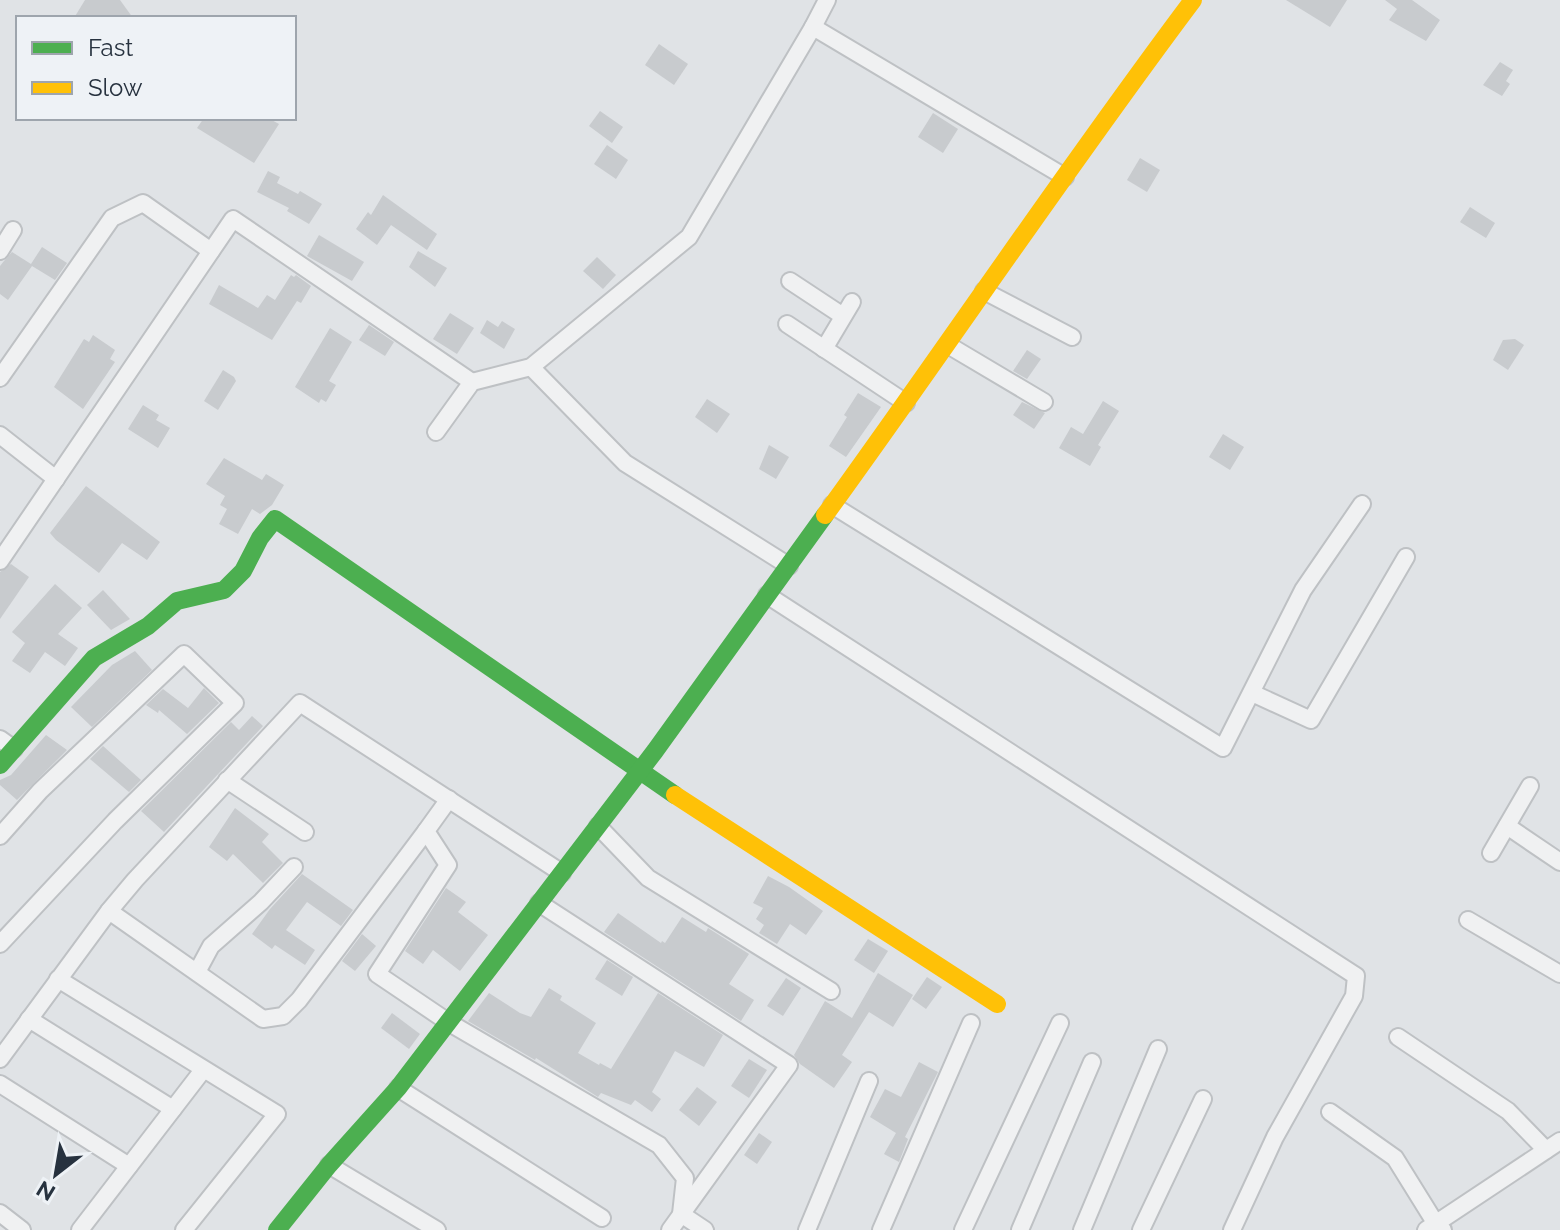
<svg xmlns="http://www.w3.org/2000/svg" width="1560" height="1230" font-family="Raleway,sans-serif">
<rect width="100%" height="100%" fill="#e0e3e6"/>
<g fill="#c8cbce">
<path d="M85,0H120L133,18H74Z"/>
<path d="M1286,0H1347L1330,27Z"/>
<path d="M1385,0H1412L1440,20L1426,41L1389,20L1397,9Z"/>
<path d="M659,44L688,64L674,85L645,65Z"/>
<path d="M1500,62L1513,70L1506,81L1510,84L1502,96L1483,85Z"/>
<path d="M600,111L623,127L612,143L589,126Z"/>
<path d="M933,113L958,129L943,153L918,137Z"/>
<path d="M204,118H268L279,124L254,163L197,128Z"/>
<path d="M607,145L628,160L616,179L594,164Z"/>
<path d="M1140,158L1160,170L1147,192L1127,180Z"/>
<path d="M268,171L280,177L277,183L298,194L300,191L322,204L309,224L287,211L289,208L257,192Z"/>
<path d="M383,195L437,234L427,250L391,225L377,245L356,229L368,212L371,215Z"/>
<path d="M1470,207L1495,223L1486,238L1460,222Z"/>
<path d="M319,235L364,262L352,281L307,256Z"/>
<path d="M42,247L67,263L55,280L32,266L8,300L0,294V266L4,261L12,252L31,264Z"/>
<path d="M418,251L447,268L435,287L409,267Z"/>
<path d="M597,257L616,275L603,289L583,271Z"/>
<path d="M291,275L294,277L296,275L311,286L301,303L297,301L272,340L209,304L219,285L258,308L267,295L275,300Z"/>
<path d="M450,313L474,328L457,354L433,339Z"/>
<path d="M487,320L498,327L502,321L515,329L504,349L480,333Z"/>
<path d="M369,325L394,342L385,356L359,340Z"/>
<path d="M330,328L352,342L329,381L336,385L326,402L321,399L319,403L295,387Z"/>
<path d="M93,335L115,350L110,359L115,362L83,409L54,387L84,339L89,342Z"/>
<path d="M1515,339L1524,345L1508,370L1493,360L1503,340Z"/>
<path d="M1027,350L1041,359L1027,379L1013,371Z"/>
<path d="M223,370L234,377L236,381L218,410L204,401Z"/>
<path d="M858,393L881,407L846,457L829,446L847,417L844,415Z"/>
<path d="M707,399L730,414L717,433L695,417Z"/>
<path d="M1103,401L1119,411L1098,445L1101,447L1090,466L1059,448L1071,427L1083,434Z"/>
<path d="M1022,402L1045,413L1034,429L1013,415Z"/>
<path d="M143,405L159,415L156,420L170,428L158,448L128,429Z"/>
<path d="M1223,434L1244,447L1230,470L1209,457Z"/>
<path d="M769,445L789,457L776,479L759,469Z"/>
<path d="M224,458L262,480L266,474L284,485L272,505L260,514L252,509L238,534L219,524L227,509L220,505L225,496L206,484Z"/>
<path d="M86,486L160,542L147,560L122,543L99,573L56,540L50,533Z"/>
<path d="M11,564L29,577L0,619V572Z"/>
<path d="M55,584L82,608L58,634L78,648L65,666L45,652L30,673L12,661L25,643L12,632Z"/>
<path d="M103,590L130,619L111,630L87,605Z"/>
<path d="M135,651L152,670L92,727L71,707L112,665Z"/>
<path d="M204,688L219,703L187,734L159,710L158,713L146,705L163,689L188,708Z"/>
<path d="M252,716L263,726L164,832L141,811L231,722L239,730Z"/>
<path d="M46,735L67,750L17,800L0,785V780L11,775Z"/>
<path d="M103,746L141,780L129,792L90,759Z"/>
<path d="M235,808L269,834L262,842L283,863L263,883L233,854L227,861L209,847Z"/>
<path d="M302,874L353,910L341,926L307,902L286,930L315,950L305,965L275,945L272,949L252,934L270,909Z"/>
<path d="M768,876L789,887L823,911L806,935L790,924L777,944L759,933L764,925L756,919L763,908L753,903Z"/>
<path d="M446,888L466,902L458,912L488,935L460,971L433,950L423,964L405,951Z"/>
<path d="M618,913L661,943L662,941L665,943L682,917L706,932L708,928L749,954L729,984L754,1000L741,1021L604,932Z"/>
<path d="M362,934L376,946L355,971L342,961Z"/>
<path d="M868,939L888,951L874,973L854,960Z"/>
<path d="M607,960L633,977L622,996L595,979Z"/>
<path d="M878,973L913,995L893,1027L869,1012L842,1055L852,1062L834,1088L800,1064L794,1055L825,1001L852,1018Z"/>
<path d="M927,977L942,987L926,1009L912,999Z"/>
<path d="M786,978L801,988L783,1016L767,1006Z"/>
<path d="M549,988L562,996L560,1000L596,1023L578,1053L599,1065L600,1063L611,1069L658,993L723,1035L704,1067L675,1051L652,1092L661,1099L652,1112L635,1100L631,1105L601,1093L598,1097L536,1058L535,1060L468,1021L489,993L520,1013L531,1017Z"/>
<path d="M392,1013L420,1034L409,1049L381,1028Z"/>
<path d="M749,1059L767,1070L749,1098L731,1086Z"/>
<path d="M919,1062L938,1072L905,1137L908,1139L899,1162L884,1154L896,1133L870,1117L885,1089L901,1097Z"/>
<path d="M697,1087L717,1102L699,1126L679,1110Z"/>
<path d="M759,1133L772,1142L757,1164L744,1155Z"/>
</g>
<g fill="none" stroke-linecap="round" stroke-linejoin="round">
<defs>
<g id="street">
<path d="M813,27L827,0"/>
<path d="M0,251L13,230"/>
<path d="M790,281L843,316"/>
<path d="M984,291L1072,337"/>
<path d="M787,324L906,403"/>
<path d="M948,345L1044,402"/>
<path d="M824,349L852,302"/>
<path d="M531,367L625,463L789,566"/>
<path d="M0,378L112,218L143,203L211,251"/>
<path d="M436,432L472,382L531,367L689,237L813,27L1065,177"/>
<path d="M0,435L56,479"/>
<path d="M832,505L1223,748L1303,590L1362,504"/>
<path d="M0,561L233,219L472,382"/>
<path d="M767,595L1356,976L1354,996L1275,1137L1232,1230"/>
<path d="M1252,693L1311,720L1406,557"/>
<path d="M0,739L14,749"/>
<path d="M227,780L305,832"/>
<path d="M449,799L426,831L448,865L377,974L448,1022L659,1145L685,1178L681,1214L705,1230"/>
<path d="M598,826L648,878L831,991"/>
<path d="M1507,826L1560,862"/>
<path d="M0,836L40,791L184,654L235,703L115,821L0,944"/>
<path d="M1491,853L1530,786"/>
<path d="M539,903L789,1065L670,1230"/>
<path d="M109,911L263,1019L283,1016L299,1000L426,831"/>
<path d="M1468,920L1560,974"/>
<path d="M197,972L211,946L261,902L294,867"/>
<path d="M58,979L277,1114L184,1230"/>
<path d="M29,1019L173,1109"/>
<path d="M1398,1037L1508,1111L1546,1150"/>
<path d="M0,1059L109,911L135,880L300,703L562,873"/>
<path d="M0,1084L129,1166"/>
<path d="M398,1088L602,1218"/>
<path d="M1330,1112L1395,1158L1436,1224L1443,1230"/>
<path d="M329,1165L437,1230"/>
<path d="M0,1213L22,1230"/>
<path d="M80,1230L203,1070"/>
<path d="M807,1230L869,1081"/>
<path d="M881,1230L971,1023"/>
<path d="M963,1230L1060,1023"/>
<path d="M1020,1230L1092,1062"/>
<path d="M1082,1230L1158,1049"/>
<path d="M1141,1230L1203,1099"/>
<path d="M1426,1230L1560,1141"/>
</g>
</defs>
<use href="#street" stroke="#bec1c4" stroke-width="20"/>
<use href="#street" stroke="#f0f1f2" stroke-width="16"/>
<g stroke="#4caf50" stroke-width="18">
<path d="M0,765L94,658L148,626L177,601L224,590L243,571L260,538L275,519L675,795"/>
<path d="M277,1230L329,1165L398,1088L655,751L825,515"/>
</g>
<g stroke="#ffc107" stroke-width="18">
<path d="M825,515C949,344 1066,169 1193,0"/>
<path d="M675,795L997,1004"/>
</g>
</g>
<rect x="16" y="16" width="280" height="104" fill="#eef2f6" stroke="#9ea5ad" stroke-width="2"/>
<rect x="32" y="42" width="40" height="12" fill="#4caf50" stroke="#9ea5ad" stroke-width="2"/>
<text x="88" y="56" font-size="24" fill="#27323f">Fast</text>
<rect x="32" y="82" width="40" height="12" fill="#ffc107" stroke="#9ea5ad" stroke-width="2"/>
<text x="88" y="96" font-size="24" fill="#27323f">Slow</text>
<g transform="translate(56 1174) rotate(211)" stroke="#eef2f6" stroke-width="6" paint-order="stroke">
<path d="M0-6L14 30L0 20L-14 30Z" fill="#27323f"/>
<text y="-12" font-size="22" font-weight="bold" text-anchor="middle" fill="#27323f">N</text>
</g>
</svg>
